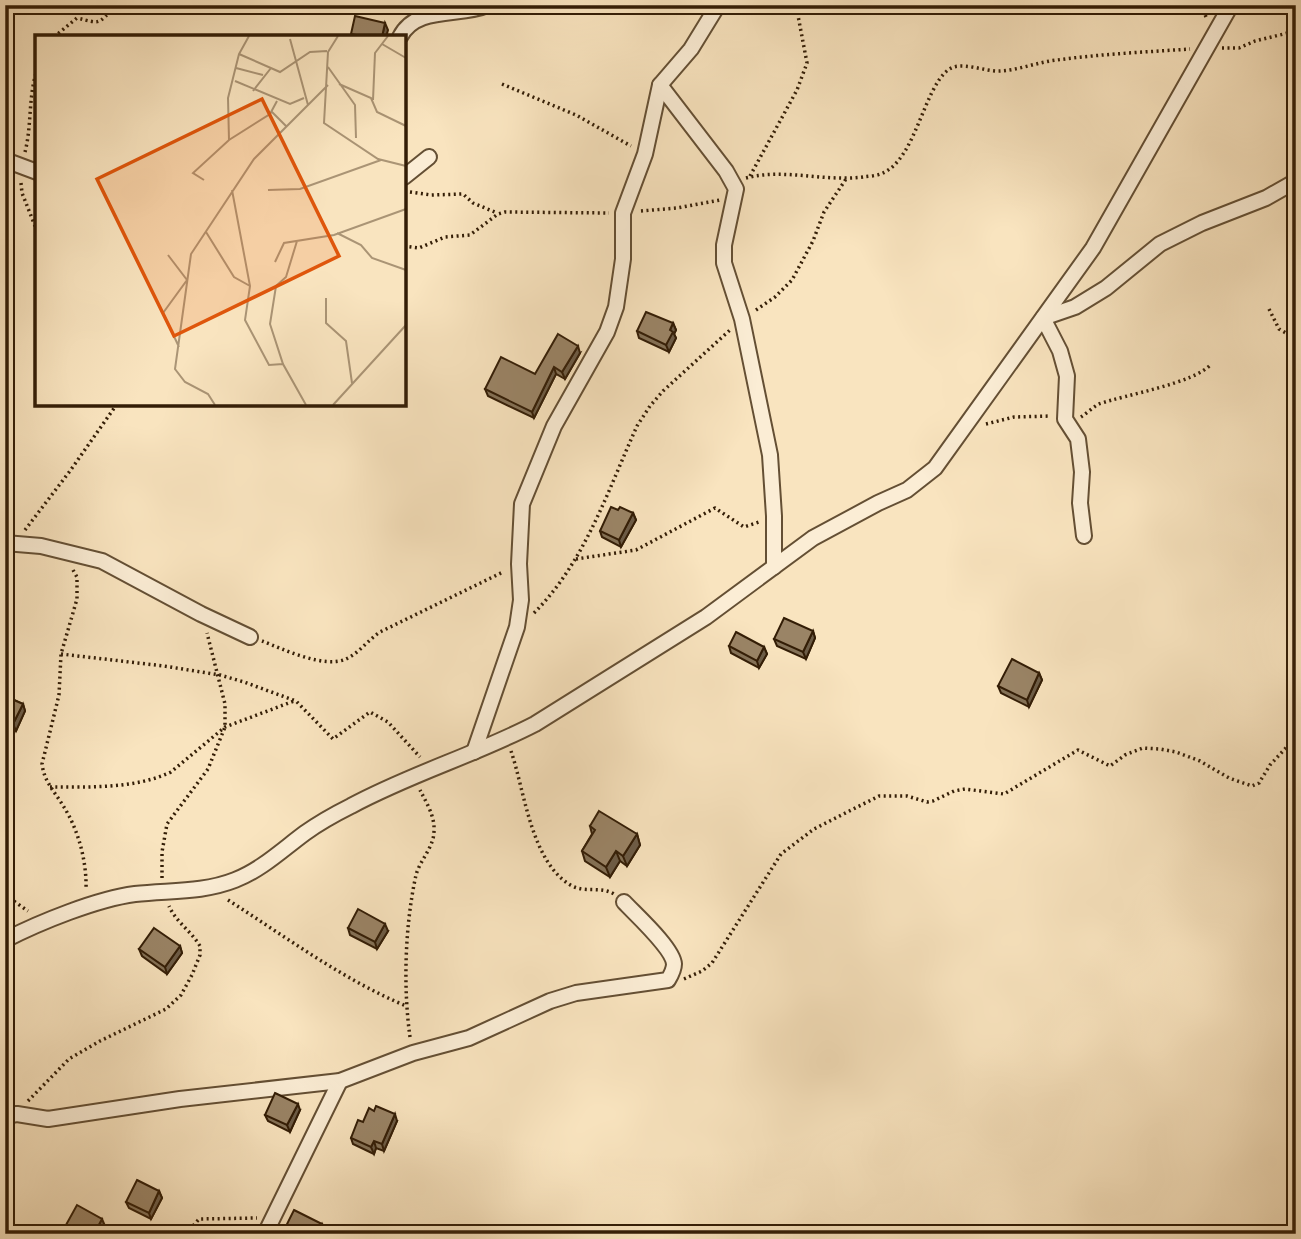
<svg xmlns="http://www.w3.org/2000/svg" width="1301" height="1239" font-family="Vollkorn,serif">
<rect width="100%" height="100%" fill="#f9e4bf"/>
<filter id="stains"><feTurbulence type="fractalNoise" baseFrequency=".00286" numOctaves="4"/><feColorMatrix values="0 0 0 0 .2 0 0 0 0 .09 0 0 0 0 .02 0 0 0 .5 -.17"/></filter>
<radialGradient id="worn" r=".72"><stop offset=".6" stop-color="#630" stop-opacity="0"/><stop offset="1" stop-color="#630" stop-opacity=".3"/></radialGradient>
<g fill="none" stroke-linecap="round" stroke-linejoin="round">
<defs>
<g id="minor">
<path d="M400,37C416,5 461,17 487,5"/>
<path d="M660,85L726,171L736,189L724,245V263L742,319L770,455L774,516V567"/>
<path d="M5,160L37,172"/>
<path d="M404,177L429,157"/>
<path d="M1084,536L1080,503L1082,472L1078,439L1065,419L1067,376L1060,351L1043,318L1075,307L1106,288L1160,244L1202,223L1266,198L1296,181"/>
<path d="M5,543L41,546L102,561L201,614L250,637"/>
<path d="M474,752L517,627L521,600L519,564L522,504L554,426L607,332L616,307L623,259V213L645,154L660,85L691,49L718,5"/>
<path d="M5,940C40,922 97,899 135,894C169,890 202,893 235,880C261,870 282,850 305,833C319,823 335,814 351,806C410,774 475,755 535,724L706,617L813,538L878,503L907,490L935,468L1093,248L1231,5"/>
<path d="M5,1116L17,1114L48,1119L180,1099L340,1081L413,1053L469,1038L550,1001L576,993L668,980C671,975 674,970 674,964C673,948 635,914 624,902"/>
<path d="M265,1234L340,1081"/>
</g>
</defs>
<use href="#minor" stroke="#644f34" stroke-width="18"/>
<g stroke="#331d06" stroke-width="3.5" stroke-dasharray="2 3.5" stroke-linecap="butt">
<path d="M398,5L406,11"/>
<path d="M1201,5L1206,17"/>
<path d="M54,37L77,18C102,24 97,25 116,5"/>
<path d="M1222,48H1239L1255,41L1296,31"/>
<path d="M502,84L576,115L631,146"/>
<path d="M25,152C32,125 28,97 37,70"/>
<path d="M750,176L797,90L807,63L796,5"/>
<path d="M746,178C784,168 824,182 863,177C869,176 877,176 883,173C916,158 923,90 948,70C960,60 985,72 1000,71C1019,70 1038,62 1057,60C1101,54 1146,52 1190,49"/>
<path d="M21,183L22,193L37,231"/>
<path d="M410,192L431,195L463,194L473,203L497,213"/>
<path d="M641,211L677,208L720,200"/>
<path d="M404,246L419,248L445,237L470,235L498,214L505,212L609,213"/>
<path d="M1269,309L1279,329L1296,339"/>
<path d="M756,310L775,297L792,280L813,241L824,212L846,179"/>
<path d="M1081,417C1087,413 1093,407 1099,404C1124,395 1196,383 1211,364"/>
<path d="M986,424L1014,417L1051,416"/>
<path d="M25,530L70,471L117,404"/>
<path d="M576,559L636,550L715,508L744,527L759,522"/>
<path d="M73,570L77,577V599L61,654L59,695L42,764C44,781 54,791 62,804C78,828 87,861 86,890"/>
<path d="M534,613C585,562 608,490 637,426L650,406L663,391L730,330"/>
<path d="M262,641C283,649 324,669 346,659C359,653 368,640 380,632L503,572"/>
<path d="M61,654L164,666L220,675L244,682L296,701L333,739L370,712L388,722L420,757"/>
<path d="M511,751C525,792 531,863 572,886C586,893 601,886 614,894"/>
<path d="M50,787C89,787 135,789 171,772L225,727L294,701"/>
<path d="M162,878V852L167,824L208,769L225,727V704L207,633"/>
<path d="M5,895L28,911"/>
<path d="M228,900C286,937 342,979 406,1006"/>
<path d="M684,979L702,971L712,963L781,854L814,829L879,796H907L927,802L933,801L954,791L965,789L1004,794L1078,750L1110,766L1125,755L1143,748L1160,749L1176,752L1200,761L1229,778L1252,786L1259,783L1270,765L1296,737"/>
<path d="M410,1037C403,987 405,925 416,875C420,860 434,847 434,831C435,816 426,802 420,790"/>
<path d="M28,1101L69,1059L100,1041L166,1009L181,995L192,975L200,955V946C191,931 176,922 169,906"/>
<path d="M186,1234L199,1219L257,1218"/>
</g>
<use href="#minor" stroke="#fbedd5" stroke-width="14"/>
</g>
<g fill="#847258" stroke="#331d06" stroke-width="2">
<path d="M673,323L676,330L674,334L676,338L669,352L639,338L637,331Z"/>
<path d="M580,353L565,379L556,374L534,418L488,396L485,389L535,374Z"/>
<path d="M618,510L633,513L636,520L621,547L602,537L600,531Z"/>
<path d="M813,631L815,638L806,659L777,646L774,639Z"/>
<path d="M729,646L764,647L767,654L759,668L731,653Z"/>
<path d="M1039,673L1042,680L1029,707L1001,693L998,686Z"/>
<path d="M5,696L23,704L25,711L16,731L7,727L5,731Z"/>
<path d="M590,826L637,834L640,845L627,866L620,861L610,877L585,861L582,851L592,834Z"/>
<path d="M348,928L388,931L377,949L350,935Z"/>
<path d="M180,946L182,953L167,974L142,956L139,949Z"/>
<path d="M300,1110L290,1132L268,1121L265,1115Z"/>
<path d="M397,1121L384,1151L376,1148L374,1154L353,1144L351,1138L363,1122Z"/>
<path d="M159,1191L162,1198L151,1219L129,1208L126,1202Z"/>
</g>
<g fill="#6c5c47" stroke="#331d06" stroke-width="2">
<path d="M385,23L388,30L386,37H382Z"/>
<path d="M673,323L676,330L674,334L676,338L669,352L666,345L670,330Z"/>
<path d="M578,346L580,353L565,379L562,372Z"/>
<path d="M554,367L556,374L534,418L532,412Z"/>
<path d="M633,513L636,520L621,547L619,540Z"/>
<path d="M813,631L815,638L806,659L803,652Z"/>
<path d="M764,647L767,654L759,668L757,661Z"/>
<path d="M1039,673L1042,680L1029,707L1027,700Z"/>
<path d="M23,704L25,711L16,731L13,724Z"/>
<path d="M637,834L640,845L627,866L623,856Z"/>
<path d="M616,851L620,861L610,877L606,867Z"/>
<path d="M385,924L388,931L377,949L375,942Z"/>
<path d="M180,946L182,953L167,974L165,967Z"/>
<path d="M8,1053L10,1060L5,1065V1056Z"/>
<path d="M298,1104L300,1110L290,1132L287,1125Z"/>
<path d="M395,1114L397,1121L384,1151L382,1144Z"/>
<path d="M374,1141L376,1148L374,1154L371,1147Z"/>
<path d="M159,1191L162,1198L151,1219L149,1213Z"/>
<path d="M102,1219L105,1226L100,1234H94Z"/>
<path d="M322,1224L325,1231L323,1234H317Z"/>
</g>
<g fill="#9a8466" stroke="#331d06" stroke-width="2">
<path d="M355,16L385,23L382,37H355L356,35L351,34Z"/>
<path d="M646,312L673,323L670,330L673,332L666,345L637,331Z"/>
<path d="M558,334L578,346L562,372L554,367L532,412L485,389L501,357L535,374Z"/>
<path d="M611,507L618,510L620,507L633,513L619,540L600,531Z"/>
<path d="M784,618L813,631L803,652L774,639Z"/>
<path d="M736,632L764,647L757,661L729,646Z"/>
<path d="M1012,659L1039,673L1027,700L998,686Z"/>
<path d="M5,696L23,704L13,724L5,720Z"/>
<path d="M599,811L637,834L623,856L616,851L606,867L582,851L595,830L590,826Z"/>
<path d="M358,909L385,924L375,942L348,928Z"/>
<path d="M154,928L180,946L165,967L139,949Z"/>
<path d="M275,1093L298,1104L287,1125L265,1115Z"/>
<path d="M376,1106L395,1114L382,1144L374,1141L371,1147L351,1138L358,1120L363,1122L369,1108L374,1111Z"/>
<path d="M137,1180L159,1191L149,1213L126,1202Z"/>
<path d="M77,1205L102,1219L94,1234H61Z"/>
<path d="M294,1210L322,1224L317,1234H289L292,1227L287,1224Z"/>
</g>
<g transform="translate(35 35)">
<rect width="371" height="371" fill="#f9e4bf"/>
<path fill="none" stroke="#aa9475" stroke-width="2" d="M303,1L293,17L289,88L343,124L371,131M255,4L273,70M347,9L371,23M204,19L245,37L275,17L292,16M293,32L320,70L321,103M201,33L228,40M200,46L255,69L269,63M304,49L336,63L342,77L371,91M218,56L236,33M338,65L340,18L353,1M237,77L252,92M194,105L193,63L204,19L214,1M169,145L158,138L194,105L235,79L242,66M197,155L215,251L210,285L234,330L248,329M233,155L265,154L346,125M171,197L199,242L215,251M302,198L326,210L337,223L371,235M262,206L251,242L241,251L235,289L248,329L271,370M133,220L152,245L128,278L144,312M240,227L249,208L299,200L371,174M291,263V288L311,306L317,348M180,370L173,359L150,347L140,334L156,219L219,124L293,50M298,370L371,290"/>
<path fill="#df560c" fill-opacity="0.15" stroke="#df560c" stroke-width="3.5" d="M227,64L304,221L139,301L62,144Z"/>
<rect width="371" height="371" fill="none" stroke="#331d06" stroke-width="3.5"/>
</g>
<rect width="1301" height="1239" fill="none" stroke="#f9e4bf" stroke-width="28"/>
<rect x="7" y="7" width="1287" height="1225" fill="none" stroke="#331d06" stroke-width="3.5"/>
<rect x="14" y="14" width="1273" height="1211" fill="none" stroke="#331d06" stroke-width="2"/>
<rect width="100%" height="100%" filter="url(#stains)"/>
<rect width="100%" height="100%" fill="url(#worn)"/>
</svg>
